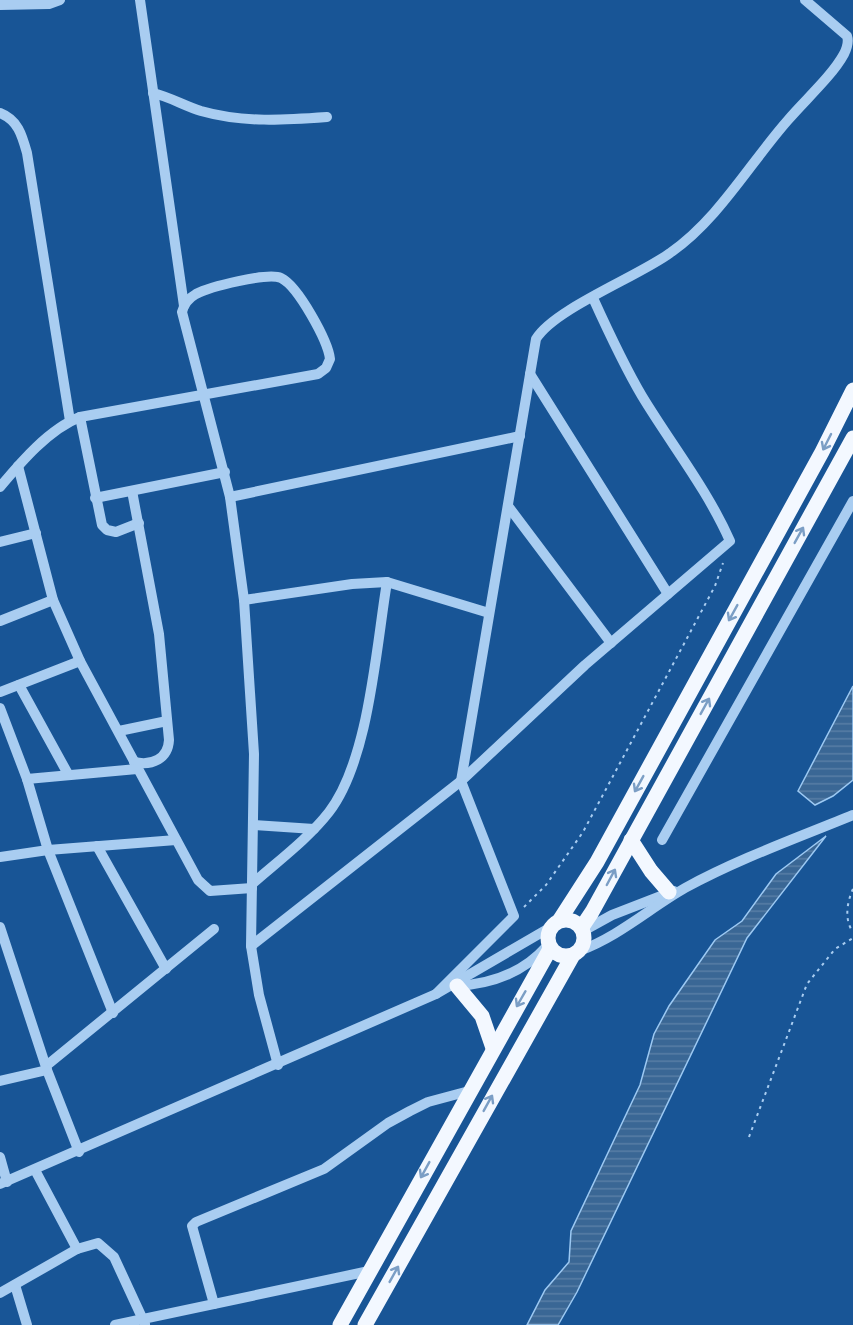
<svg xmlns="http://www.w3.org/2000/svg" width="853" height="1325" font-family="Ubuntu,sans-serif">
<defs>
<pattern id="water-rules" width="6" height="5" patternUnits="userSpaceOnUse" patternTransform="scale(1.5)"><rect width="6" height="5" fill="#3a6795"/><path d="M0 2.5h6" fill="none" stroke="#587ea5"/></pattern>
</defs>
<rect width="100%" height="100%" fill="#185596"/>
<g fill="url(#water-rules)" stroke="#9cc9f3" stroke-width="1.5">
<path d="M853,686V780L833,796L815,805L798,791Z"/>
<path d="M826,836L747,938L577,1292L558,1325H527L545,1290L569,1262L571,1231L640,1085L654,1034L669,1006L715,940L742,921L776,874Z"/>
</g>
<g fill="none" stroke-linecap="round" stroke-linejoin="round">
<g stroke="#a9cdf1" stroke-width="2" stroke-dasharray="3 4.5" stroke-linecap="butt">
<path d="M853,889C847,902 844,920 853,932"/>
<path d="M524,907L546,885L583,832L715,586L723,563"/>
<path d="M749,1137L807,984L835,949L853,938"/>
</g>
<g stroke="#a9cdf1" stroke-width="10">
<path d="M140,0L184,306"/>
<path d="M0,5L49,4L60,0"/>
<path d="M153,93C170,97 185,106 201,111C243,123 285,120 327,117"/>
<path d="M0,113C18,120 22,135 27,153L70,421"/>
<path d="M530,374L668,594"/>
<path d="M80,417L102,525L107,530L116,532L139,523"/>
<path d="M18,466L53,600L80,661L191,867L198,880L210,891L252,888"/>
<path d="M0,487C21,462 49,429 80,417L318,374L326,368L330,359C328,341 298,286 281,278C268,272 209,287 196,294C189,298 184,304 182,312L230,497L244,600L254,754L251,946L259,995L278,1065"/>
<path d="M132,491L159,634L169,740C168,759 152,766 134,762"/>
<path d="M230,497L520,436"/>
<path d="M95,498L225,472"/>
<path d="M508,506L611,643"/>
<path d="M0,542L36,533"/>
<path d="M244,600L352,584L387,582L489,613"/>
<path d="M0,621L53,600"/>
<path d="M19,685L68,774"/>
<path d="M0,692L80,661"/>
<path d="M0,708L27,779L48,850L113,1013"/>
<path d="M119,731L167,721"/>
<path d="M27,779L137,769"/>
<path d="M253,825L314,829"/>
<path d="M662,840L853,501"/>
<path d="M97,846L166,969"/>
<path d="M0,857L48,850L176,840"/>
<path d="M252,884C278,861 308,839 329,812C369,760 376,648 387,582"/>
<path d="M0,927L47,1070L79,1152"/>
<path d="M583,931L612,915L674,891"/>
<path d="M251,946L461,781L585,665L730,541C707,489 671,444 642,396C623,364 608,331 593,298"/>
<path d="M579,951C618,937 650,908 685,888C738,859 797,838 853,815"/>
<path d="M456,986C491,984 522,974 546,947"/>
<path d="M436,994L514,916L461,781L536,339C554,309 639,276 670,253C718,220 750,163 788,120C805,100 832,76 844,54C847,48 849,42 847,36L805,0"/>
<path d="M46,1066L214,929"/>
<path d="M0,1081L47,1070"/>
<path d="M0,1157L7,1182"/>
<path d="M35,1170L77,1249"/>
<path d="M0,1184L436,994L551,927"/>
<path d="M15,1285L27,1325"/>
<path d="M0,1293L77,1249L98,1243L114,1257L145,1324"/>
<path d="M214,1304L192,1226L196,1222L324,1169L388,1123L410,1111L428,1102L469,1091"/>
<path d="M115,1325L369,1271"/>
</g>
<g stroke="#f3f8ff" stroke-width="15">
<path d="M631,840L651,871L669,892"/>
<circle cx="566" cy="938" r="18"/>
<path d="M559,921L597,862L822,452L853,390"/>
<path d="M582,927L592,912L853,438"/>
<path d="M457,986L482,1016L493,1048"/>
<path d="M340,1325L550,949"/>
<path d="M365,1325L573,955"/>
</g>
</g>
<defs><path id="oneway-shaft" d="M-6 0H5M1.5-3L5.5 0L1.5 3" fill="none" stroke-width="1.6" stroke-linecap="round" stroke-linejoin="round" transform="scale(1.5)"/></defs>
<g stroke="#7b9ec5">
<use href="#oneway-shaft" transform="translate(827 442) rotate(117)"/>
<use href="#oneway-shaft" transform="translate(799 535) rotate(-61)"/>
<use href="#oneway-shaft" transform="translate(733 613) rotate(119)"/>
<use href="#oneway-shaft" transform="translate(705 706) rotate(-61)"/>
<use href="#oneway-shaft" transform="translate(639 784) rotate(119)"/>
<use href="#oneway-shaft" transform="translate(611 877) rotate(-62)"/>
<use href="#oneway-shaft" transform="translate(521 999) rotate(120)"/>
<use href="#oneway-shaft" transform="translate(488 1103) rotate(-61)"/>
<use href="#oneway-shaft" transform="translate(425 1170) rotate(119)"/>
<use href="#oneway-shaft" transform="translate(394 1274) rotate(-61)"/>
</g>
</svg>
